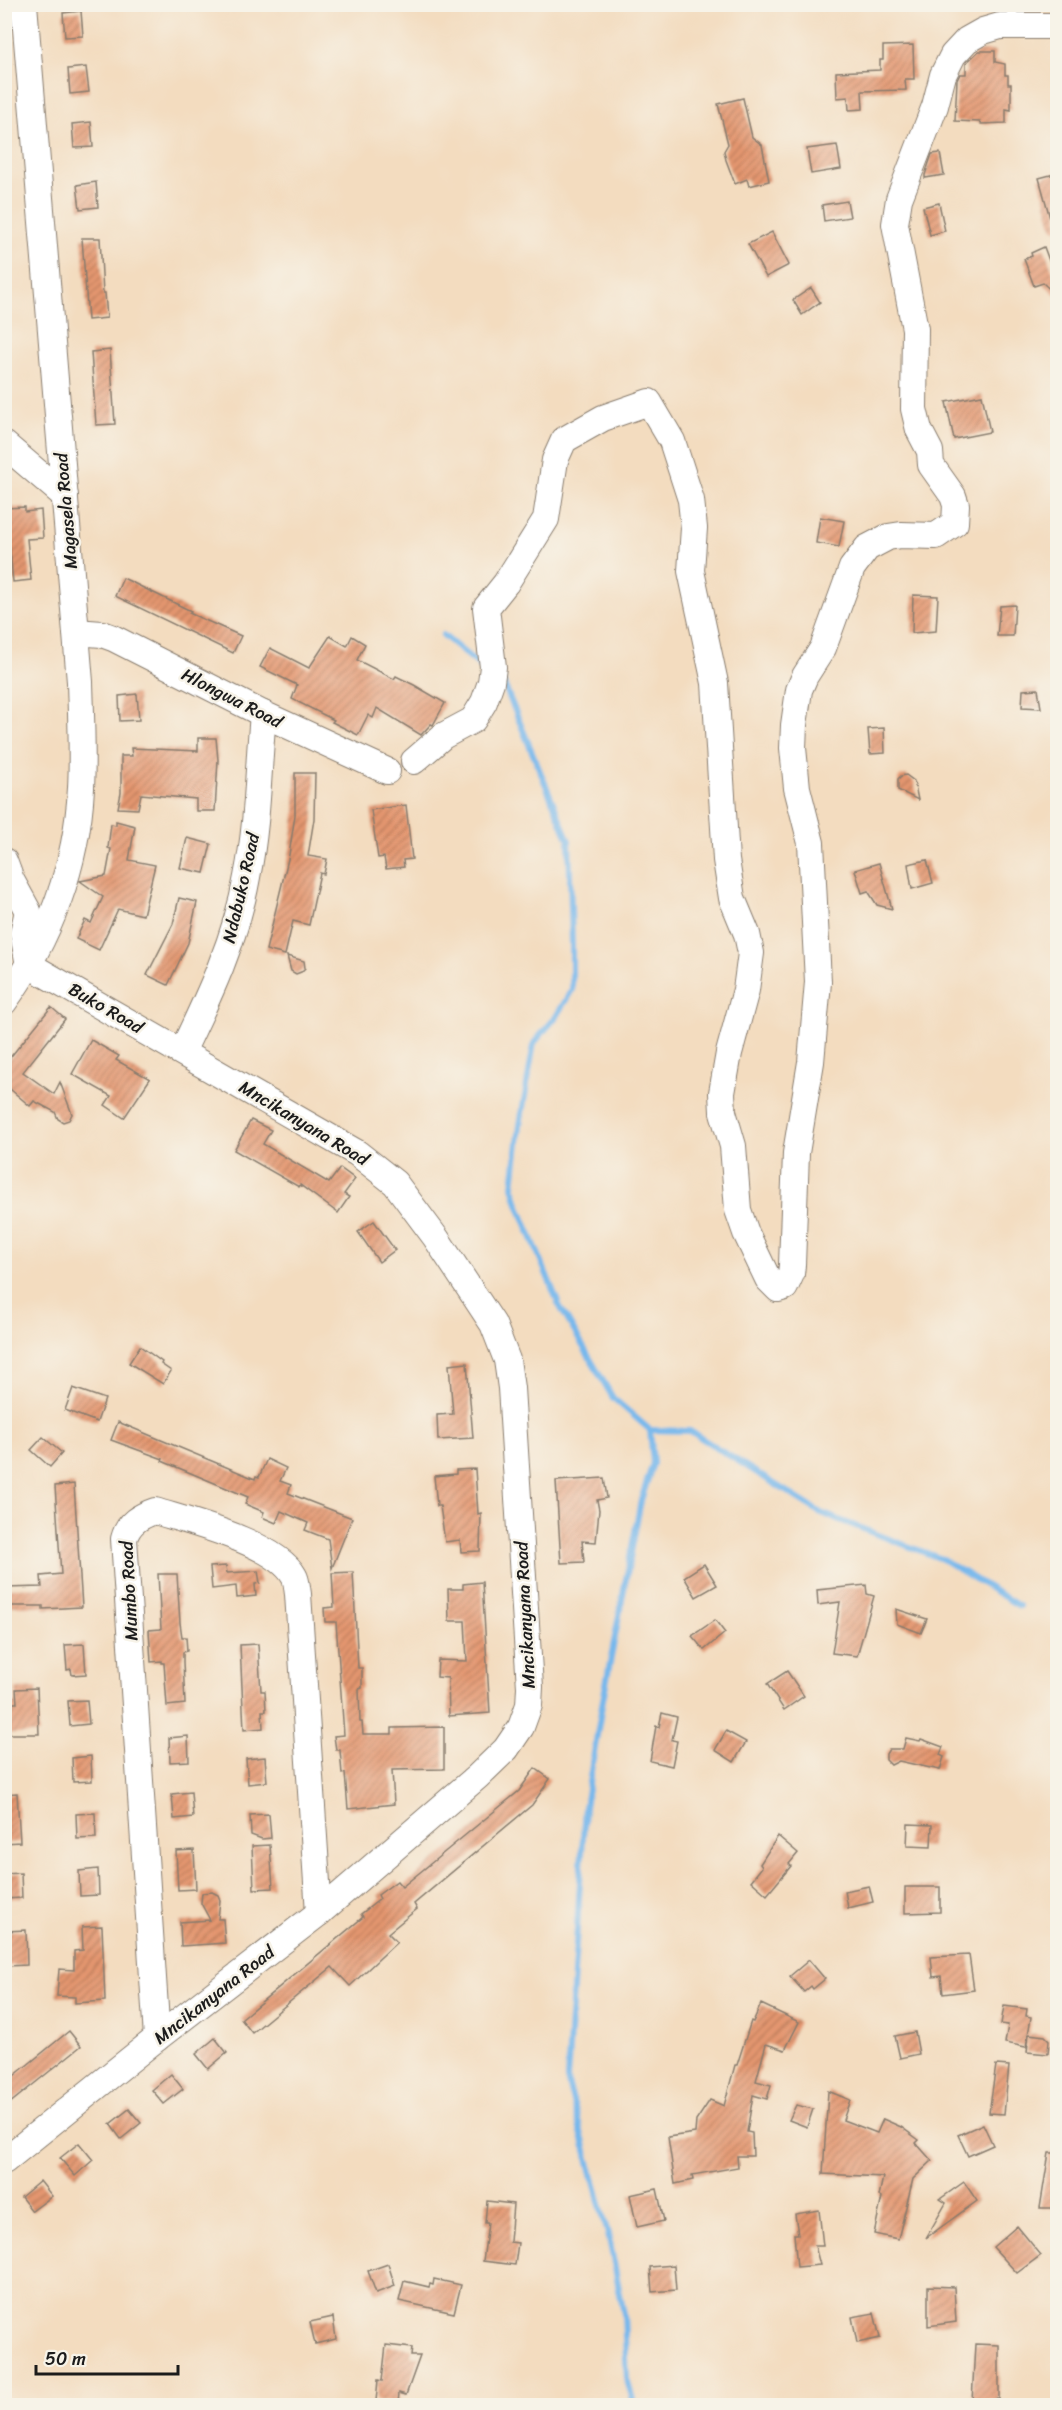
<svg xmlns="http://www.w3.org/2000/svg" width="1062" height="2410" font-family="Sriracha,sans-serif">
<defs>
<pattern id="building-hatch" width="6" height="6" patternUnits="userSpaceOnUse" patternTransform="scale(1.5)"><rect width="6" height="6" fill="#e4966f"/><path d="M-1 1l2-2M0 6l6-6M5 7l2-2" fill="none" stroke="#b87a5a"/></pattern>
</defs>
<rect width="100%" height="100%" fill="#f7f3e8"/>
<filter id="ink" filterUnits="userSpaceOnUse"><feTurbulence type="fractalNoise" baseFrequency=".0167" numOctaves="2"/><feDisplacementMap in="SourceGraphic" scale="12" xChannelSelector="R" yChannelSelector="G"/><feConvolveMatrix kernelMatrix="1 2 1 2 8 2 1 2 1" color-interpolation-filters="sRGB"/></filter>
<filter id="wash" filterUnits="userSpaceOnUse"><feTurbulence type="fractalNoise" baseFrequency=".008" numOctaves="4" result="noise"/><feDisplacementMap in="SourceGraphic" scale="24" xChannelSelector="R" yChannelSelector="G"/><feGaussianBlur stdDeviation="1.35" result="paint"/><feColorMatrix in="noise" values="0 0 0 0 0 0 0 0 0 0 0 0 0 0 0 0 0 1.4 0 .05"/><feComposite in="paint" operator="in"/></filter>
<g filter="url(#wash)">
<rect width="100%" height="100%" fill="#f3dcbf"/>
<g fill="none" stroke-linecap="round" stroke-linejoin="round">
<g stroke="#77b8ec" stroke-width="6">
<path d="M443,635L484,669"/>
<path d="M501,677L569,841L572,943V990L555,1018L534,1043L520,1125L513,1186L518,1204L559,1305L613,1398L650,1430L653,1463L641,1500L602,1705L585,1807L567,2079L609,2238L624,2314L627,2380L635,2406"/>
<path d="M650,1430L690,1431L821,1513L942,1559L1019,1606"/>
</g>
</g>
<g id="blocks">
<g fill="url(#building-hatch)">
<path d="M81,11L83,36L65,37L63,13Z"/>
<path d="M913,45L914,79H905L906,90L862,91L863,109L849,110L848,97L837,98L836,72L880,70V60H883V46Z"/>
<path d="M979,51H995V62L1005,64V75H1008V84H1011V110L1006,109V123L981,124L980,122L955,121L957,80L960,74H966V63Z"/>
<path d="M86,67L89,92L70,94L68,69Z"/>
<path d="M743,98L752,137L762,145L769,181L749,186L747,179L735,184L726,160L724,151L728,144L718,104Z"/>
<path d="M91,122L93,147L74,148L72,124Z"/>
<path d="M837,145L841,169L811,174L807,149Z"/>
<path d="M940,153L944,175L925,178V175L932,154Z"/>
<path d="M1058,173V229H1053L1039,178Z"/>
<path d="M96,182L98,207L80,209L77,185Z"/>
<path d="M847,201L850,217L824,221L822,205Z"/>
<path d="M939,203L945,231L930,235L923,207Z"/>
<path d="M772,232L789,265L766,277L748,244Z"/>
<path d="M82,238H100L103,293H105L107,318L88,320Z"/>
<path d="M1044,247L1058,285V297L1043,283L1034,286L1024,259L1032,256L1031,253Z"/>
<path d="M811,288L820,302L802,315L793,300Z"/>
<path d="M110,350L115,424L96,425L91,352Z"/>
<path d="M982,395L990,432L954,439L946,402Z"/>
<path d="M25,507V512L41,510L43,538L27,539L31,580L13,582L6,508Z"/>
<path d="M820,517L844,521L839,547L816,543Z"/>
<path d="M123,578L191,611L189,613L241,636L233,653L115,596Z"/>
<path d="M913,595L938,596L936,631L912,633Z"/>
<path d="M1015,605L1013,636H997L1000,606Z"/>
<path d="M330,636L347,646L352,636L365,644L357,660L394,679L396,676L414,685L445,703L433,725L431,724L421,735L377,708L373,718L368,715L358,735L332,722L334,720L292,699L297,685L260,667L270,648L309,668Z"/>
<path d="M1038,689L1041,708L1022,707L1023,690Z"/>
<path d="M137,694L139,720L120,721L119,696Z"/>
<path d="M884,728L885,753L870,754L868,729Z"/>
<path d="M198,738H216L218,760L215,811H196V799L141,794L138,809L118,808L121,793V756H132L131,748L198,751Z"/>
<path d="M295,773H315L314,819L308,856L327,859L324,874L320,873L309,925L293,921L285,955L266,950L289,855L295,815Z"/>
<path d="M906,775L914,781L918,800L898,790V779L901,776Z"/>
<path d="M406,805L412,859L403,860L404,867L386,869L384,857L378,858L371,810Z"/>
<path d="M116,821L135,826L129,860L155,865L143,915L118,909L99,950L76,939L85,920L91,923L103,897L80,881L106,876L111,849L108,848L111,824L116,825Z"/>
<path d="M187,838L211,844L204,873L180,868Z"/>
<path d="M927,860L933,883L912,889L908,864Z"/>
<path d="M879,863L892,909L877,905L868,891L862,893L855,870Z"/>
<path d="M179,898L197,902L188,943L168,985L147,975L173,924Z"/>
<path d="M287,956L304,961L305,968L301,972L296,974L291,971Z"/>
<path d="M51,1007L65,1019L23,1072L54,1094L60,1082L72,1114L69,1120L63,1122L58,1119L55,1112L34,1101L30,1106L4,1084V1065Z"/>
<path d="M91,1040L119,1056L116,1060L150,1079L124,1118L105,1105L111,1096L72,1074Z"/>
<path d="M251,1120L271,1130L263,1144L329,1183L340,1168L355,1179L344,1194L349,1197L338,1213L300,1185L299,1187L234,1150Z"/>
<path d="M374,1221L395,1250L379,1262L358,1232Z"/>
<path d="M140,1346L162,1362L161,1364L171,1371L163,1384L129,1363Z"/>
<path d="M467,1363L473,1438L438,1440L437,1415L453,1414L449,1365Z"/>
<path d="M73,1388L105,1399L97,1422L65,1410Z"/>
<path d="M118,1422L255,1479L256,1476L259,1477L267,1459L286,1468L280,1481L291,1485L288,1493L352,1518L332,1568L328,1539L305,1530L308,1523L281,1511L276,1523L262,1517L264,1512L245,1504L248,1497L162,1461L163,1459L111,1440Z"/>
<path d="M43,1437L62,1453L50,1467L31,1450Z"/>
<path d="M475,1469L478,1514L481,1513L480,1551L461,1552L460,1540L445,1542L440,1506H437L434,1476L456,1474V1470Z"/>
<path d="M604,1478L607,1498L597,1500L599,1510L596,1542L582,1541L584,1562L561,1563L556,1481Z"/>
<path d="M74,1484L82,1607L43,1609V1606H4V1588L42,1587L41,1576L61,1574L55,1486Z"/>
<path d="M704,1564L717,1585L696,1597L684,1577Z"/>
<path d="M226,1566L227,1573L258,1571L260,1583L255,1584L256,1596L237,1598L236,1586L212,1589L210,1567Z"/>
<path d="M353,1572L358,1668H362V1688L359,1689L360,1722H362L363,1734H392V1728L444,1727V1769L392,1770L394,1804L348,1809L345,1773L342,1774L340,1750H336L334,1736L344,1735L336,1622H325L324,1608L334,1607L332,1573Z"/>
<path d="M158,1574H177L180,1623L182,1637H186L187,1651L183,1652V1662L185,1704L167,1706L164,1663H162V1661L151,1662L149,1630L161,1629Z"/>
<path d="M482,1582L490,1713L449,1716L448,1678L437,1677L438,1660L467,1661L465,1621H449L448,1589H463V1584Z"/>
<path d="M866,1585L867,1594L874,1596L857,1656L832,1653L840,1602L818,1605L817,1590Z"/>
<path d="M896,1609L927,1619L921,1633L897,1624Z"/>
<path d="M715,1620L725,1633L704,1650L692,1636Z"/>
<path d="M84,1644L86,1674L72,1675L71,1669L67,1670L65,1645Z"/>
<path d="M258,1644L261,1691H265L266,1711H262L263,1728L244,1730L240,1645Z"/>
<path d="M787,1671L804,1696L784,1710L767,1684Z"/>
<path d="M37,1688L39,1734H4V1703H17L16,1689Z"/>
<path d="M87,1700L89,1724L70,1726L68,1701Z"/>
<path d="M662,1713L677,1717L672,1740L677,1741L672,1766L650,1761L656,1726L659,1727Z"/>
<path d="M726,1731L746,1742L734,1762L715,1750Z"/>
<path d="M188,1736L189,1761L170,1762L169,1738Z"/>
<path d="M906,1738L920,1741L921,1739L943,1747L940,1755L944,1757L940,1770L899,1761L891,1765L886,1760V1754L889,1749H903Z"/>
<path d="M91,1756L92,1781L73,1782L72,1758Z"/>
<path d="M265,1757L267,1782L248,1784L246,1759Z"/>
<path d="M535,1768L550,1779L532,1805L414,1904L417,1909L388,1933L397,1942L350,1986L332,1967L252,2033L241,2019L363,1917L361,1914L380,1899L378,1895L397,1881L402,1887L519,1791Z"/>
<path d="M191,1792L193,1817L174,1819L172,1794Z"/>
<path d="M17,1793L20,1842L4,1843V1794Z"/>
<path d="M95,1813L96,1838L77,1839L76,1814Z"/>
<path d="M269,1814L271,1838L262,1839L251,1835L250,1815Z"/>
<path d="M908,1824L932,1825L931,1847L907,1846Z"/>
<path d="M778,1836L798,1853L789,1864L791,1866L767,1895L751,1881L762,1867L760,1864Z"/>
<path d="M270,1845L273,1888L254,1889L252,1846Z"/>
<path d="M194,1850L196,1889L178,1890L176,1851Z"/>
<path d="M98,1869L99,1895L80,1896L79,1871Z"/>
<path d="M21,1873L22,1898L4,1899V1874Z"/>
<path d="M869,1886L873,1902L848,1908L845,1891Z"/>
<path d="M905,1887H940V1912L905,1913Z"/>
<path d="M212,1892L218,1895L220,1900L218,1919H223L225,1943L181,1946L180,1922L210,1920L201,1903L202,1893Z"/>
<path d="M102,1926L105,2001L75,2003V1997L57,1996L59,1969L74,1970V1951L83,1950L82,1927Z"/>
<path d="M26,1930L27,1965L7,1966L6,1931Z"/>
<path d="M969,1955L974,1990L943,1994L941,1976L933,1977L931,1957Z"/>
<path d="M809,1960L825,1979L813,1989L811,1986L804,1992L790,1976Z"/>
<path d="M761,2004L799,2022L785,2050L766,2044L756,2081L771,2085L767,2099L753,2095L747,2132L752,2133L753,2156H737L738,2167L692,2175L693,2180L675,2184L668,2137L695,2133L696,2121L710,2100L724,2106L735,2065H737L751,2021L753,2022Z"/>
<path d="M1004,2006L1027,2009L1026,2016L1031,2017L1026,2047L1005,2043L1008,2025L1001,2024Z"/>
<path d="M69,2031L81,2046L4,2108V2084Z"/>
<path d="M915,2032L919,2054L900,2058L895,2036Z"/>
<path d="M1029,2034L1045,2036L1049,2040L1048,2054L1027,2052Z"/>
<path d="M215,2038L227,2053L208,2069L196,2054Z"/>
<path d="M996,2065L1009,2066L1004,2114L989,2113Z"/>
<path d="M171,2074L183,2089L164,2104L152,2090Z"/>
<path d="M828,2091L850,2100L843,2120L877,2133L883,2119L901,2127L919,2140L916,2143L932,2161L913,2179L898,2239L874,2234L882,2197L879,2196L883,2177L823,2174Z"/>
<path d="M796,2105L813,2109L807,2127L789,2120Z"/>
<path d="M129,2109L141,2123L121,2139L110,2124Z"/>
<path d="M983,2124L993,2145L968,2156L958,2135Z"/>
<path d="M79,2143L93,2160L75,2176L60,2158Z"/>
<path d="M1049,2153H1058L1055,2208H1040Z"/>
<path d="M40,2181L52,2196L32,2211L21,2197Z"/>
<path d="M964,2182L977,2201L926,2238L946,2203L940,2199Z"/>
<path d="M657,2189L664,2221L637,2227L630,2195Z"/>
<path d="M487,2201L513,2204L510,2242L518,2243L515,2265L483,2261L488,2223H485Z"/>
<path d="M819,2210L823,2246H815L820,2265L797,2267L794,2234H798L795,2214Z"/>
<path d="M1017,2226L1041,2255L1017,2273L993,2247Z"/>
<path d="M388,2264L395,2286L376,2293L368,2271Z"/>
<path d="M674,2265L676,2290L652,2292L650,2267Z"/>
<path d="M434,2279L461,2285L454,2313L399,2301L404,2281L429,2287L430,2284L433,2285Z"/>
<path d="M928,2286L954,2287L956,2322L928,2326Z"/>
<path d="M874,2313L880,2338L857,2343L852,2317Z"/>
<path d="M333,2317L336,2339L315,2344L310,2322Z"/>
<path d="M975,2344L999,2345V2399L972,2402Z"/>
<path d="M386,2345L412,2348L411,2356H420L406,2395L399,2393L398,2404L376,2401L378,2380L382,2381Z"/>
</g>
</g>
</g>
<g filter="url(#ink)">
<use href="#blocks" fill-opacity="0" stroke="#887c6e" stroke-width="1.5"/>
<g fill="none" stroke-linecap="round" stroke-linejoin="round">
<defs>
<g id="minor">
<path d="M4,444L65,496"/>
<path d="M76,632L102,634L113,638L263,714L387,771"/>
<path d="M414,761L443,736L473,720L484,702L491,682L493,667L486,608L506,583L546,519L555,460L564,440L603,418L649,402L672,441L691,500L694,528L691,571L715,683L726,860L732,898L747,934L751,953L746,990L729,1053L722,1093L723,1112L733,1146L738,1210L746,1233L768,1279L778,1289L785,1287L791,1274L792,1265L796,1153L811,1062L818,982L811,843L797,788L793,748L794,725L799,690L805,676L823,648L852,568L867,548L888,537L901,535L936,536L955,523L956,505L953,496L931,465L930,451L919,430L914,409L915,329L895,224L899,199L935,106L943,75L953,55L967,40L983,31L1000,26H1058"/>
<path d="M4,861L11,880L28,911L23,933L29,965L357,1153L395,1183L436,1238L493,1324L507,1360L511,1388L530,1687L529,1705L521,1727L506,1749L477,1777L319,1913L157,2038L4,2161"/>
<path d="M4,1002C50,939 77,865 81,788C83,753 81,717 80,682L24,4"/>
<path d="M182,1052C209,996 236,939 247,877C258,823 258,769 263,714"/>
<path d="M157,2038L124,1539C128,1523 140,1516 155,1511C190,1522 276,1543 294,1576C297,1581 297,1589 298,1594L319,1913"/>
</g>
</defs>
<use href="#minor" stroke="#887c6e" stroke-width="28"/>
<use href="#minor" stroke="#fff" stroke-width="26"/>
</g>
</g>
<g text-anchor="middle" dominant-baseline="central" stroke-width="5" stroke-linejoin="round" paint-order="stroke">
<g font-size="18" fill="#1c1c1c" stroke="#f7f3e8">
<text transform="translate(66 511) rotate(-95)">Magasela Road</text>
<text transform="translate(232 698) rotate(27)">Hlongwa Road</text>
<text transform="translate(241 888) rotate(-77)">Ndabuko Road</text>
<text transform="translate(106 1008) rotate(30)">Buko Road</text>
<text transform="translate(304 1123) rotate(31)">Mncikanyana Road</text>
<text transform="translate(129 1591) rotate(-93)">Mumbo Road</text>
<text transform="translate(525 1615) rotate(-93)">Mncikanyana Road</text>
<text transform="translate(214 1995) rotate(-38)">Mncikanyana Road</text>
</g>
</g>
<rect width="1062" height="2410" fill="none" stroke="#f7f3e8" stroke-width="24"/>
<path d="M36 2365v9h142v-9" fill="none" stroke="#1c1c1c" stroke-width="3"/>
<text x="45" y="2365" font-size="18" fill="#1c1c1c" stroke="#f7f3e8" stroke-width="4.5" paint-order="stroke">50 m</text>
</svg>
